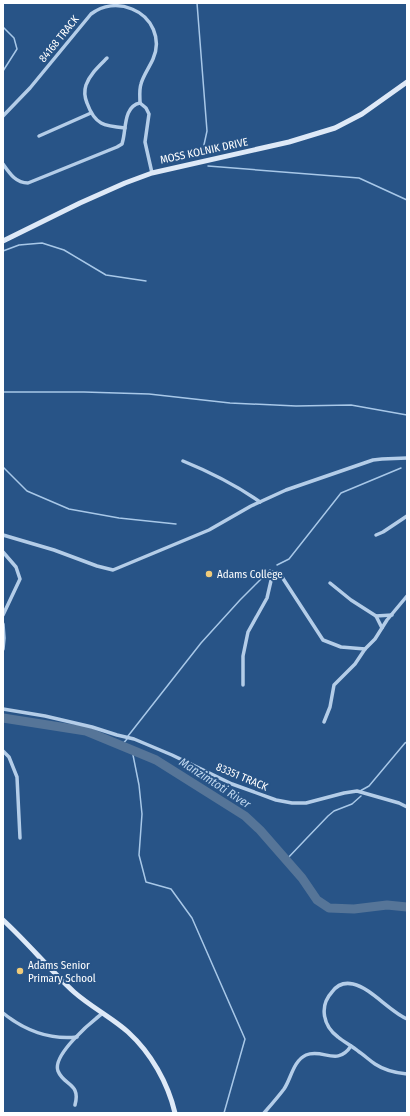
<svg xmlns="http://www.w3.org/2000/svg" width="410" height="1116" font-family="'Fira Sans Condensed',sans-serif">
<rect width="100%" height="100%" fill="#285487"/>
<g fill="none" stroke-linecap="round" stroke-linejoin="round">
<g stroke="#a8c8e8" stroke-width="1.5">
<path d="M197,3L207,131L202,154"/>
<path d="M3,27L14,38L17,49L3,71"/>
<path d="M208,166L359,178L407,200"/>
<path d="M3,251L19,245L42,243L64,250L106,275L146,281"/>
<path d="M3,392H84L149,394L230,403L296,406L351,405L407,415"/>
<path d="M3,467L27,491L69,509L119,518L176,524"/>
<path d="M277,565L289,559L341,493L401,468"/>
<path d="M128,736L201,643L240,600L270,570"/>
<path d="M121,746L127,739"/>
<path d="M132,750L139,785L142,814L139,855L146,882L171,889L192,918L245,1039L224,1113"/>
<path d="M360,791L369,786L405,743L407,742"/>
<path d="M286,860L305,840L328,816L334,811L352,804L361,796"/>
</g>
<path stroke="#567598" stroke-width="9" d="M3,718L86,731L156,760L245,816L260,830L302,878L317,900L329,908L354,909L387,905L407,907"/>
<g stroke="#b4cde8" stroke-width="3.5">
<path d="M107,58C99,66 90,74 86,85C84,91 85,98 87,103C95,125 104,126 125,128"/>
<path d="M140,103L146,108L149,114L145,142L152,173"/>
<path d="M3,116L30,88L91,14C103,5 118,3 132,9C152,17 162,39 153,59C149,68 143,76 141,84C139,90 140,97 140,103"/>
<path d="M39,136L91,113"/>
<path d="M3,164C10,174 16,183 28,183L117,147L122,144L123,140C126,128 124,106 140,103"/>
<path d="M183,461C210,472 236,485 260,502"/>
<path d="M3,535L54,550L97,566L113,570L209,530L251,506L286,490L373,460L382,459L407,458"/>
<path d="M376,535L383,532L407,516"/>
<path d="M3,552L16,567L20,579L3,615"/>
<path d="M330,583L351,600L376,616L392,615"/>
<path d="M376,616L382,628"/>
<path d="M3,624L4,638L3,649"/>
<path d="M243,685V656L248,632L267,598L273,572L282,577L323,640L341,647L365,649"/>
<path d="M3,709L45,716L92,727L117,735L134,739L172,755L232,784L276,800L292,803H306L344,793L357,791L399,803L407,807"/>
<path d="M324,722L330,707L334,685L355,664L365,649L375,639L387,620L407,596"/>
<path d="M3,751L9,757L17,777L20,838"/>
<path d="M3,1013C24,1030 50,1040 77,1037"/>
<path d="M407,1019C389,1011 371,988 353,984C344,982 337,985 332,992C319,1006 323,1026 338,1037C344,1042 352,1046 358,1051C364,1055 369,1060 375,1064C384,1070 396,1073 407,1074"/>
<path d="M75,1105C81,1083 64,1086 58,1071C52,1055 91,1022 103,1013"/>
<path d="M264,1113C271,1105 278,1097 284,1089C291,1079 293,1061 306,1055C323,1048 337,1067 351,1046"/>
</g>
<g stroke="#dee9f7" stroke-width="5">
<path d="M3,241L80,203L125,183L152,173L289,142L335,128L362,114L407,82"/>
<path d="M3,920C28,943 49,969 74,992C91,1007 111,1017 128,1032C151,1053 168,1083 175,1113"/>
</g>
</g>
<g fill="#f0cb7a" stroke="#285487" stroke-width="1.5">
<circle cx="209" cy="574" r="4"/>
<circle cx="20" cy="971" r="4"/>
</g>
<g text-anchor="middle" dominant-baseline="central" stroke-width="4" stroke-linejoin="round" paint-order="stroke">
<g font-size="11" fill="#fff" stroke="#285487">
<text transform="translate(59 39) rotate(-51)">84168 TRACK</text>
<text transform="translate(204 151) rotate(-12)">MOSS KOLNIK DRIVE</text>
<text transform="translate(242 777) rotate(23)">83351 TRACK</text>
</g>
<g font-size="11" fill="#fff" stroke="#285487" text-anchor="start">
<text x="217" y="574">Adams College</text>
<text x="28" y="965">Adams Senior<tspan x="28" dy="13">Primary School</tspan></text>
</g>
<g font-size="12" font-style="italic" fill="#bfd7ef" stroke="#285487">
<text transform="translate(215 783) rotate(33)">Manzimtoti River</text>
</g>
</g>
<rect width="410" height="1116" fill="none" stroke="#ffffff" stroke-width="8"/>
</svg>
